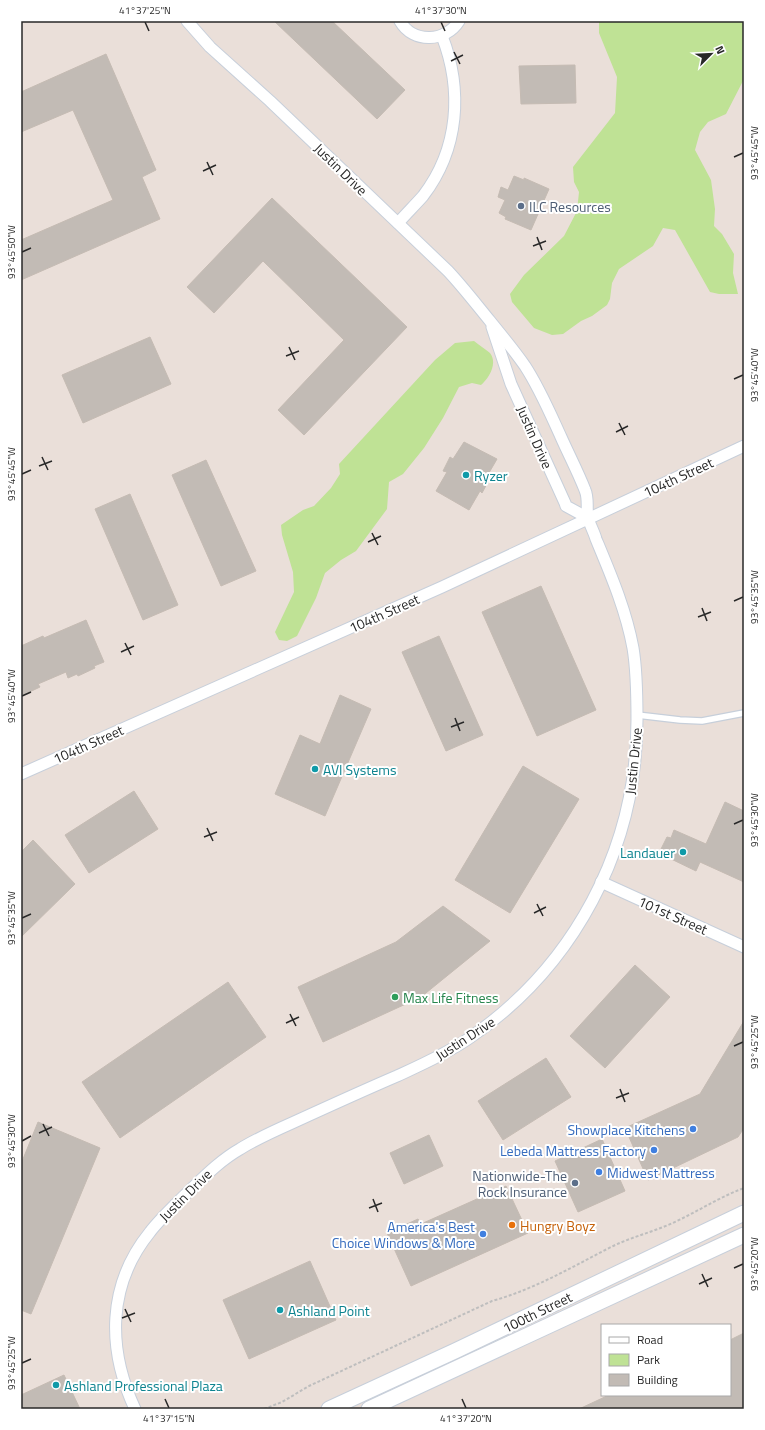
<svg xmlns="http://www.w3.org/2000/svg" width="765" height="1430" font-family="'Titillium Web',sans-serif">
<rect width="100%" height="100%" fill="#eadfd9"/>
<g fill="#bfe295">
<path d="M599,21H744V79L726,114L708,122L700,132L695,150L711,180L715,209L714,226L722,234L734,254L733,273L738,294H719L710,292L675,230L663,228L653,246L619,269L612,283L610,299L607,305L592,316L581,321L563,334L552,335L534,328L512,302L510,294L524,275L564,236L577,211L579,192L574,182L573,167L615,113L617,77L599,33Z"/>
<path d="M474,341C479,345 485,349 490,353C498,363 489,378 481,385L472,383L459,387L443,418L424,448L403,474L389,482L387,509L356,551L341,560L325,573L316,598L297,636L287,641L279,640L275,632L294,592L293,572L282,535L281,525L303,510L314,506L331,488L340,474L339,464L435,360L455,343Z"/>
</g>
<g fill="#c2bbb5" stroke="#c5bbb3">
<path d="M274,21H332L405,90L377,119Z"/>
<path d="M106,54L156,170L142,177L160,219L21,280V240L113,200L73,110L21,132V92Z"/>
<path d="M575,65L576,103L521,104L519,66Z"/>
<path d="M514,176L524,180V178L549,189L531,230L505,219L506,217L499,213L505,200L498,197L501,187L508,190Z"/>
<path d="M272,198L407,327L304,435L278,410L344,340L263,261L214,313L187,287Z"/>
<path d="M150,337L171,384L83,423L62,375Z"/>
<path d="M464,442L497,459L486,478L489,480L482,493L480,491L469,510L436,491L447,472L443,471L450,457L453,459Z"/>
<path d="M206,460L256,571L221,586L172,475Z"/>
<path d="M130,494L178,605L143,620L95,509Z"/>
<path d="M541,586L596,710L537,736L482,612Z"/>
<path d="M86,620L104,662L94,666L95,668L78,676L77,674L68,678L66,672L38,684L40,687L21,696V646L43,636L44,638Z"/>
<path d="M439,636L483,735L446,751L402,652Z"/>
<path d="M340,695L371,709L325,816L275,794L300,735L320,744Z"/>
<path d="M523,766L579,799L510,913L455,880Z"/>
<path d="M134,791L158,829L89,873L65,835Z"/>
<path d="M725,802L744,811V882L700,862L696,871L665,856L661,849L667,837L671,838L674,830L706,844Z"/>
<path d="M33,840L75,884L21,937V852Z"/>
<path d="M443,906L490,941L421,997L323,1042L298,987L396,942Z"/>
<path d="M635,965L670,997L605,1068L570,1036Z"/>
<path d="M228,982L266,1037L120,1138L82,1082Z"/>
<path d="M744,1021V1128L738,1137L648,1180L625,1128L700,1094Z"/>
<path d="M546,1058L571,1097L503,1140L478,1101Z"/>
<path d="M38,1122L100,1148L31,1314L21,1310V1164Z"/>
<path d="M429,1135L443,1166L404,1184L390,1153Z"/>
<path d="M602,1139L625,1191L578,1212L555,1161Z"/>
<path d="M506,1186L528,1233L411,1286L387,1233L418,1219L421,1224Z"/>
<path d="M310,1261L336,1320L249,1359L223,1300Z"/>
<path d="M744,1333V1409H579L609,1395H730V1340Z"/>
<path d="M64,1375L80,1409H21V1395Z"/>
</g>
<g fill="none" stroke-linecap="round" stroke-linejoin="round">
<defs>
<path id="service" d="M637,715L680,720L702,721L744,713"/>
<g id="minor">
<path d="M400,21C413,44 446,42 459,21"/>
<path d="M398,223C406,214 415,205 423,196C459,149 463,90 442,36"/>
<path d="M492,327L511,384L565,503L566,506L588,518"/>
<path d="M21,774L442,587L744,446"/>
<path d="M601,882L744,947"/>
<path d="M135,1409C107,1349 107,1285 150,1232C160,1219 173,1207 185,1195C202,1179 219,1161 240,1149C256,1139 274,1131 292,1123C327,1107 362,1091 397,1076C421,1065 446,1054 468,1039C574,967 637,849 637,720C637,696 637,672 633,648C626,610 611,575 596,539C594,532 590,525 588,518C586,509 589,499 585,490C578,472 569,455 561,437C550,413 540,389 525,366C514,350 502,336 490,321C476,304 463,287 448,271L270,101L210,47L187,21"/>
</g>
<g id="secondary">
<path d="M329,1409L455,1351L744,1213"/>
<path d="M369,1409L744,1235"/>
</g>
</defs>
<use href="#service" stroke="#c7cfda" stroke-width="8"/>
<use href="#minor" stroke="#c7cfda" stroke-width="13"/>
<use href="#secondary" stroke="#c7cfda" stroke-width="17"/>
<path stroke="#bebebe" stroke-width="2" stroke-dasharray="3 2" stroke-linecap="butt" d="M264,1409L282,1402L309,1386L492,1301C535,1289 572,1267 611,1247C629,1238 649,1233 668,1225C694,1214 717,1198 744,1188"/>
<use href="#service" stroke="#fff" stroke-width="5.5"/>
<use href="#minor" stroke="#fff" stroke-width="11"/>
<use href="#secondary" stroke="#fff" stroke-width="15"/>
</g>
<path fill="none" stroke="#282828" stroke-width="1.5" d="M145,22L149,31M441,22L445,31M454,52L460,64M451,61L463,55M734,157L743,153M207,162L213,175M203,171L216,165M537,237L542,250M533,246L546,241M22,252L31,248M289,347L295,360M286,356L299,351M734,379L743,375M619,423L625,435M616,432L628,426M42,457L48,470M39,466L52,461M22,474L31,470M372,533L378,545M368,542L381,536M734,601L743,597M702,608L707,621M698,617L711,612M125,643L131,655M121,652L134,646M22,696L31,692M455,718L460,731M451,727L464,722M734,824L743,820M207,828L213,841M204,837L217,832M537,904L543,916M534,913L546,907M22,918L31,914M290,1014L296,1026M286,1023L299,1017M734,1046L743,1042M620,1089L625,1102M616,1098L629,1093M43,1124L49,1136M39,1133L52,1127M22,1141L31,1136M373,1199L378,1212M369,1208L382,1203M734,1268L743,1264M702,1274L708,1287M699,1284L712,1278M125,1309L131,1322M122,1318L135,1313M22,1363L31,1359M165,1399L169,1408M462,1399L466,1408"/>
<g fill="#5c6f8a" stroke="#fff" stroke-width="1.5">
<circle cx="521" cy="206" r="4"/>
<circle cx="575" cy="1183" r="4"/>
</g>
<g fill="#0f9aa8" stroke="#fff" stroke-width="1.5">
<circle cx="466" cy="475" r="4"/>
<circle cx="315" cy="769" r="4"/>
<circle cx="683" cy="852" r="4"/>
<circle cx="280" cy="1310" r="4"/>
<circle cx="56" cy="1385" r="4"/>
</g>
<circle fill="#2e9e5b" stroke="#fff" stroke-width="1.5" cx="395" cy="997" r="4"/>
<g fill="#3f7fe0" stroke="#fff" stroke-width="1.5">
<circle cx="693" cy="1129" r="4"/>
<circle cx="654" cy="1150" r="4"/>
<circle cx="599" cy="1172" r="4"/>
<circle cx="483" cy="1234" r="4"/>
</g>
<circle fill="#e8710a" stroke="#fff" stroke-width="1.5" cx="512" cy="1225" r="4"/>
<g text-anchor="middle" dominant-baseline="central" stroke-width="4" stroke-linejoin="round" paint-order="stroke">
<g font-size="14" fill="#282828" stroke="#fff">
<text transform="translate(341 169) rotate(44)">Justin Drive</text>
<text transform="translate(535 437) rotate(66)">Justin Drive</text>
<text transform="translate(678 477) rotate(-25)">104th Street</text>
<text transform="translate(384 613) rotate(-24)">104th Street</text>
<text transform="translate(88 744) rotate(-24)">104th Street</text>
<text transform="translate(633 761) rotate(-84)">Justin Drive</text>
<text transform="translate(673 915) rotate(24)">101st Street</text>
<text transform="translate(465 1038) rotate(-33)">Justin Drive</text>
<text transform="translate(185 1195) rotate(-45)">Justin Drive</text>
<text transform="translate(537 1312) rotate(-26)">100th Street</text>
</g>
<g font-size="14" fill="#4e5e75" stroke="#fff" text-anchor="start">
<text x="529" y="206">ILC Resources</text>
<text x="567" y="1175" text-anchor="end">Nationwide-The<tspan x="567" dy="16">Rock Insurance</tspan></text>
</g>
<g font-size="14" fill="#0d838f" stroke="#fff" text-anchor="start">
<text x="474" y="475">Ryzer</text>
<text x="323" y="769">AVI Systems</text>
<text x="675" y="852" text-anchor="end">Landauer</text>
<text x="288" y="1310">Ashland Point</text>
<text x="64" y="1385">Ashland Professional Plaza</text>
</g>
<g font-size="14" fill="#27864d" stroke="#fff" text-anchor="start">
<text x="403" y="997">Max Life Fitness</text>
</g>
<g font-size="14" fill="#366cbe" stroke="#fff" text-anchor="end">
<text x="685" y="1129">Showplace Kitchens</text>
<text x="646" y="1150">Lebeda Mattress Factory</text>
<text x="607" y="1172" text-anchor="start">Midwest Mattress</text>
<text x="475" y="1226">America's Best<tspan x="475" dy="16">Choice Windows &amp; More</tspan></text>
</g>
<g font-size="14" fill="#c56008" stroke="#fff" text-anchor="start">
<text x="520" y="1225">Hungry Boyz</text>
</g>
</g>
<rect width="765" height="1430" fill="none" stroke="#ffffff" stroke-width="44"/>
<rect x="601" y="1324" width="130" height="72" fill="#ffffff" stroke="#a9a9a9"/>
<rect x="609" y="1337" width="20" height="6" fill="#ffffff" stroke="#a9a9a9"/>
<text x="637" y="1344" font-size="12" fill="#282828">Road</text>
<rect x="609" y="1354" width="20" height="12" fill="#bfe295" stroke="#a9a9a9"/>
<text x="637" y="1364" font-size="12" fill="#282828">Park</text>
<rect x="609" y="1374" width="20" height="12" fill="#c2bbb5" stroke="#a9a9a9"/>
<text x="637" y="1384" font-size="12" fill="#282828">Building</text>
<g transform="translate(711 54) rotate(66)" stroke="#ffffff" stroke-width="3" paint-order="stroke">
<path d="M0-3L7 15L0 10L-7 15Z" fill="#282828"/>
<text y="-6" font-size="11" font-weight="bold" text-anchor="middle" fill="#282828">N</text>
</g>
<rect x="22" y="22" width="721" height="1386" fill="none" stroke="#282828" stroke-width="1.5"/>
<g font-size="10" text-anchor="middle" fill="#282828">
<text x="145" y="14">41°37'25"N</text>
<text x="441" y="14">41°37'30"N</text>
<text transform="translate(754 153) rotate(-90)" y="4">93°45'45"W</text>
<text transform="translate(11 252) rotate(-90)" y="4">93°45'50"W</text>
<text transform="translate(754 375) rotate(-90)" y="4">93°45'40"W</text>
<text transform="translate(11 474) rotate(-90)" y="4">93°45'45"W</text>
<text transform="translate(754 597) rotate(-90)" y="4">93°45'35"W</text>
<text transform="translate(11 696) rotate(-90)" y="4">93°45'40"W</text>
<text transform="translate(754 820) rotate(-90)" y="4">93°45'30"W</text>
<text transform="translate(11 918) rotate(-90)" y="4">93°45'35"W</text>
<text transform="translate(754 1042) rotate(-90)" y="4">93°45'25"W</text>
<text transform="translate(11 1141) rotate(-90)" y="4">93°45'30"W</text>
<text transform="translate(754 1264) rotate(-90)" y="4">93°45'20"W</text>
<text transform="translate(11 1363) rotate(-90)" y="4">93°45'25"W</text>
<text x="169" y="1422">41°37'15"N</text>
<text x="466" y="1422">41°37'20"N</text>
</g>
</svg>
